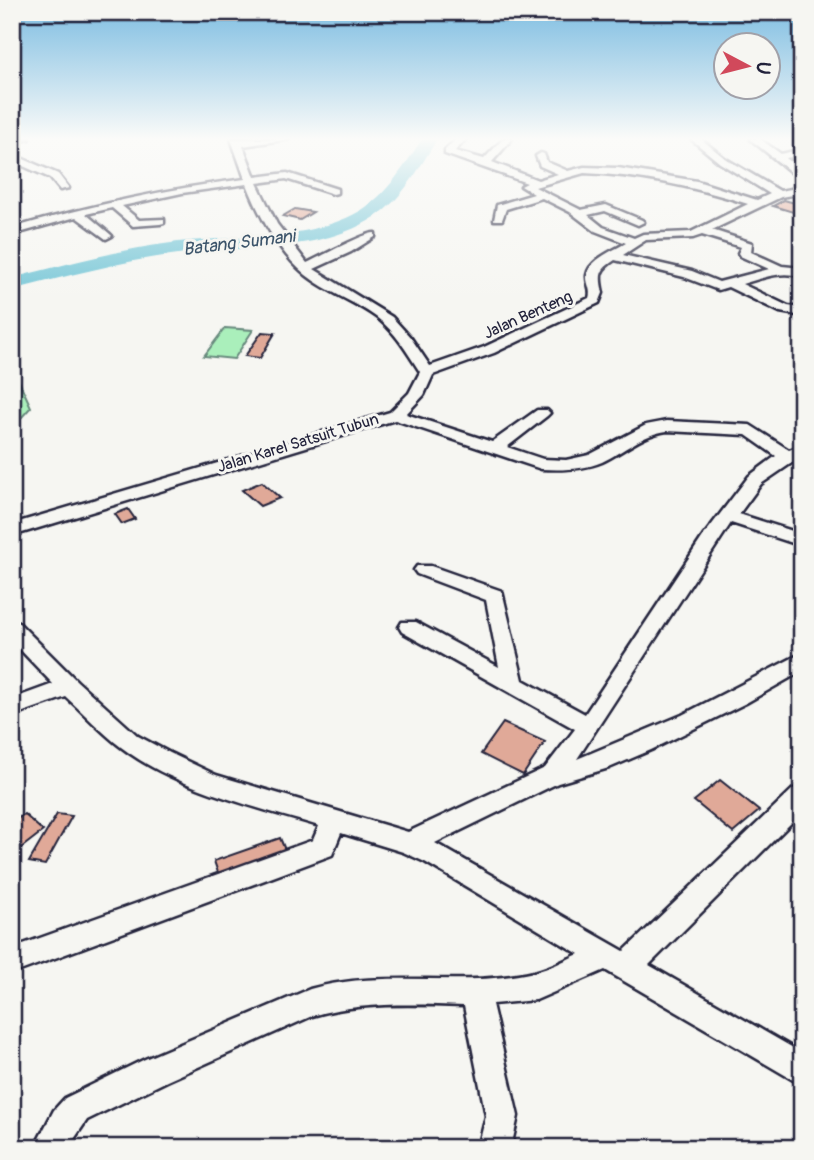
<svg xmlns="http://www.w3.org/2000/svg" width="814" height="1160" font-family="Pangolin,sans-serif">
<rect width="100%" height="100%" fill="#f6f6f2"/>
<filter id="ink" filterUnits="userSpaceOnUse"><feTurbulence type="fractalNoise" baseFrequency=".0143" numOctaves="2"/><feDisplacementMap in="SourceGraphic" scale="14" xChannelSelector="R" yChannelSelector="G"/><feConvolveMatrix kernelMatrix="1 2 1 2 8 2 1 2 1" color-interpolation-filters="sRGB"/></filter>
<g filter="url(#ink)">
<g fill="#aaefbb" stroke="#66887b" stroke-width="2">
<path d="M225,328L253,330L234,359L204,356Z"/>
<path d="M12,366L31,407L12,428Z"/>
</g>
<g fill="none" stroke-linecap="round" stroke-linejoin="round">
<path fill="#79c7d7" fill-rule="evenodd" d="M422,139H437C420,167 403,199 375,217C318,254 242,245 178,254C122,261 67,276 12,290V278C67,264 122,249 178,242C238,235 306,242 360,211C388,194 405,165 422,139Z"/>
</g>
<g fill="#e0a998" stroke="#22223b" stroke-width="2">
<path d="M784,200L802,205V207L793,212L773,206Z"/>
<path d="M295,209L313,212L300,220L283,216Z"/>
<path d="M262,332L275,333L260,358L245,356Z"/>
<path d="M262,482L280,498L260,506L242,490Z"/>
<path d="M128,509L135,519L122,524L115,514Z"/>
<path d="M503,723L545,742L523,775L481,754Z"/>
<path d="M720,780L759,811L733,833L694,801Z"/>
<path d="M24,814L43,831L12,855V823Z"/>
<path d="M57,814L72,816L45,865L29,862Z"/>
<path d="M280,838L288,857L221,881L214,861Z"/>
</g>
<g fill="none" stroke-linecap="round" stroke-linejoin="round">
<defs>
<g id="minor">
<path d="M12,139H29L12,144Z"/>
<path d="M231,139H290L243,146L255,177L287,173L337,189V193L333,194L286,179L257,183L277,224L307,263C320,257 366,232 375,233V237L351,252L314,269L392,317L411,338L430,366L484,347L589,298C592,289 586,284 587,275C589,260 614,250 626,243L595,231L570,212L542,198L506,209L502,220H494L497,205L534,194L521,186L527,183L445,154V150L456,139H466L455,151L484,159L503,139H512L492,162L538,180L558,174L540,166L536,156L541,153L544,154L547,162L568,171L584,167L618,168L697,181L757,200L770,194L720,163L691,139H701L726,159L780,191L802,187V193L781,197L712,230L752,243L751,252L782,266L802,268V277C782,270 762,278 742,284L788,306L802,308V316L780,312L728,287L718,290L684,277L615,260C599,270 599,275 603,293L599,303L494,353L433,375L424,395L406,414L492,442L537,410H547L550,413L547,416L507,447L543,459L566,460L589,455L646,425L667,421L750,425L789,450L802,445V456L761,484L739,514L802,534V546L731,523L577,759L682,715L802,653V671L746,703L651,750L609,768L558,783L435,843L624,951L793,789L802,786V812L649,965L802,1053V1085L605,970L536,1000L492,1004L518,1116L511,1148H478L486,1116L464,1006C415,1004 359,1002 312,1016L167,1081L87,1120L68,1148H34L54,1110L65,1098L145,1059L310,989C383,968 461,989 534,972C549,969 565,960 579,954L425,862L403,852L341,833L332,855L12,974V948L313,840L319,826C256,807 174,788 121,747C101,732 84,713 66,697L12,716V699L53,684L12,641V621L19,623L77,681L138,736L170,753L216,775L408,832L545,768L575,729L402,632L399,627L402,622H416L499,667L486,600L417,574L414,570L417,566H431L502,591L523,680L585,714L704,535L749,476L776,456L746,435L667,431C643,434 623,452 602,462C583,470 561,470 541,469L395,420L12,536V524L390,412L409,393L420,372C407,352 395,331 376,317C354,301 327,292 306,275C278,252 260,217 247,184L182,193L122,206L139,220L164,219V223L160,224L133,226L112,208L86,214L110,234L112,236L106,239L76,217L12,235V228C89,206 165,189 245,179ZM584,173C640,175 695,187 748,204L691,232L643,234L634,238L603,227L588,215L605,211L638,225L644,222L642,220L606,205L581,210L535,187ZM702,235L741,247L738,253L740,256L769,269L719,282L692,271L623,255L646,240L693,238Z"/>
<path d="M750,139H760L781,154L802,149V155L786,158L802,172V181Z"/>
<path d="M12,154L58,174L69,188L60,190L50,178L12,161Z"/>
</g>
</defs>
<use href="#minor" stroke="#22223b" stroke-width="5"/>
<use href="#minor" fill="#f6f6f2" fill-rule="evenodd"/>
</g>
</g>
<linearGradient id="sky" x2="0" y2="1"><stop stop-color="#7bbce1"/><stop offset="0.46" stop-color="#fbfbf9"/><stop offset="1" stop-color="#fbfbf9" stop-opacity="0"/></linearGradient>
<rect width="814" height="302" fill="url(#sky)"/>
<g text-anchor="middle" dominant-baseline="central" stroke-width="6" stroke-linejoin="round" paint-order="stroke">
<g font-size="16" fill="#22223b" stroke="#f6f6f2">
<text transform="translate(528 315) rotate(-24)">Jalan Benteng</text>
<text transform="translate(298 443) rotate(-17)">Jalan Karel Satsuit Tubun</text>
</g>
<g font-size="18" font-style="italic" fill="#3c546a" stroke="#f6f6f2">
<text transform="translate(239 243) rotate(-7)">Batang Sumani</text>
</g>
</g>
<rect width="814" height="1160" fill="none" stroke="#f6f6f2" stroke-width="42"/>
<rect x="21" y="21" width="772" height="1118" fill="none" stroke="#22223b" stroke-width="2.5" filter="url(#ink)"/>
<g transform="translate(747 66) rotate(97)"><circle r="33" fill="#f6f6f2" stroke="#a1a1a9" stroke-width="2"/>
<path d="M0-5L12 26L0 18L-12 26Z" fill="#d1495b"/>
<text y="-10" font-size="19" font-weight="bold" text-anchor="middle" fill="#22223b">U</text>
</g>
</svg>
